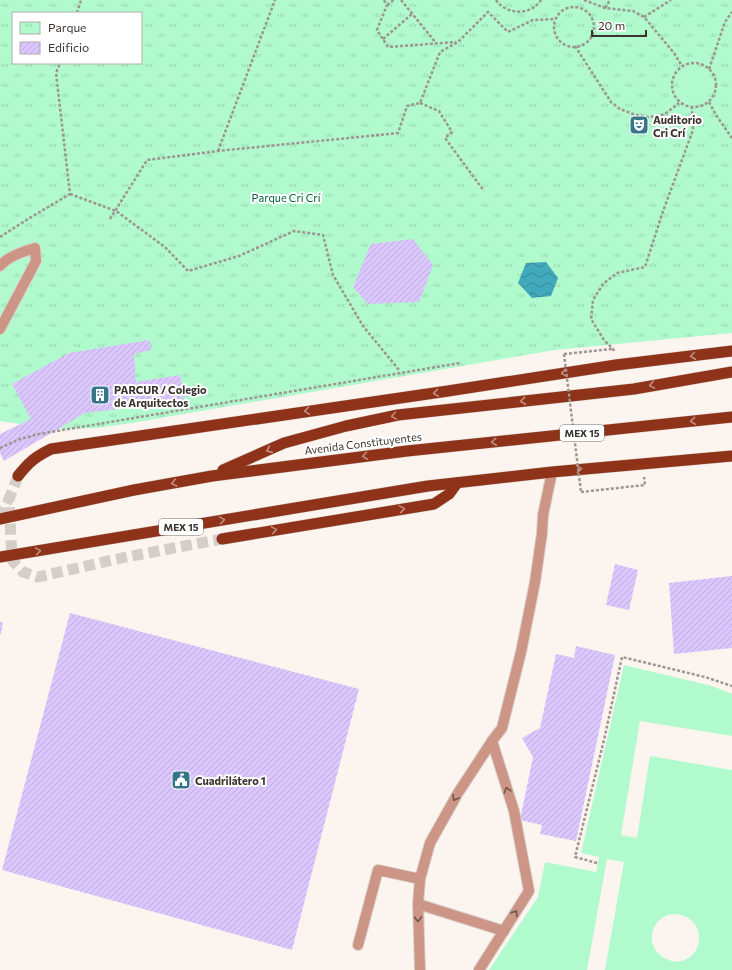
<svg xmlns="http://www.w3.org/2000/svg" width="732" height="970" font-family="Commissioner,sans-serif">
<defs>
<pattern id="park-tufts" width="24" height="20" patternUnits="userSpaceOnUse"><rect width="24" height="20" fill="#b0facd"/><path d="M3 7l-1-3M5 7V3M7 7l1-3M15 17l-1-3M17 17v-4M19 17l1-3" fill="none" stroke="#98d7b0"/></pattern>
<pattern id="water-waves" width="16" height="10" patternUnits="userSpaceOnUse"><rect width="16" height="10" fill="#41a9bb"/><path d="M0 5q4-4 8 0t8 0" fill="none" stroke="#388a98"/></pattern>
<pattern id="building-hatch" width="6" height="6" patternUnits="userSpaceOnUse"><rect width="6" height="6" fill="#dbc6fd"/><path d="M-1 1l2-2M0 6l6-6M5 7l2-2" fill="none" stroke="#bdabd9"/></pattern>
</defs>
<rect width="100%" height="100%" fill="#fcf4ef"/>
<path fill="url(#park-tufts)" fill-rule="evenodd" d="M0,0H732V333L555,350L132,423C111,426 91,429 70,429C48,429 22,424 0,421ZM13,13H141V63H13Z"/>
<g fill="#b0facd" fill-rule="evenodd">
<path d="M698,71L708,82L702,96L687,97L678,85L683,72Z"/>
<path d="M624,665L712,686L732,694V736L640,721L621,835L637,838L650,756L732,770V970H605L624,862L607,859L587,970H489L538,897L545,862L596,872L599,857L581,853ZM677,914C713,921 701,967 671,961C665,959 660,956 656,951C647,938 653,920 668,915C671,914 674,914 677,914Z"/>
</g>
<path fill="url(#water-waves)" d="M546,262L558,278L551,296L532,298L518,283L526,263Z"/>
<g fill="url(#building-hatch)">
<path d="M413,239L433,265L419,302L368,304L353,287L371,244Z"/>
<path d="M150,340L151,350L134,354L136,382L180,375L184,401L85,413L4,461L0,453V434L31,419L12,384L69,353Z"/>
<path d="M615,564L638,570L629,610L606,605Z"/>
<path d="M732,576V648L674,654L669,583Z"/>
<path d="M70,613L359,689L292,950L2,870Z"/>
<path d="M0,622L3,623L1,634H0Z"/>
<path d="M576,646L615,655L576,841L540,834L542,825L520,820L533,757L522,738L540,728L556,654L574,658Z"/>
</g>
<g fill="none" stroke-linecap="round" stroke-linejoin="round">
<path stroke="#d5cec8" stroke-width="10" stroke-dasharray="10 5" stroke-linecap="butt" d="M0,517L9,499"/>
<path stroke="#d5cec8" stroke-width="11" stroke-dasharray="11 5.5" stroke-linecap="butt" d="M18,476L9,499L12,560L23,572L38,577L126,557L222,539"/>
<defs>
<g id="service">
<path d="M0,266C8,256 23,252 35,248L36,261L0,329"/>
<path d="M418,904L504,931"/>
<path d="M358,945L378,870L420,879"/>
<path d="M420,970L418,904L420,879L430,843L458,793L492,741L502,728L521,652L535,582L542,533L543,515L552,472"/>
<path d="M479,970L529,891L514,811L492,741"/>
</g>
<g id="trunk">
<path d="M223,470L284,443L346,426L398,415L634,389L732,372"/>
<path d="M18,476C29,462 35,457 51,449L448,391L616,365L732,351"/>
<path d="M0,519L134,490L212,476L407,451L732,417"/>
<path d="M222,539L434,504L449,494L457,483"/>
<path d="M0,557L428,486L552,472L732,456"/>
</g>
</defs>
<use href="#service" stroke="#d9d1cc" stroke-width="12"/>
<use href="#trunk" stroke="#d9d1cc" stroke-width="12"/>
<g stroke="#9d9690" stroke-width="2.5" stroke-dasharray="3 2" stroke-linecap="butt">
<path d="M384,0L387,5L377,30L388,47L456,42"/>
<path d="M401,0L436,43"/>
<path d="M496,0C506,15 531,16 541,0"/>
<path d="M584,0L605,8L633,11L644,17L674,53L682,66"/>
<path d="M387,5L394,0"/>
<circle cx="574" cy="27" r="20"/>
<path d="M605,8L610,0"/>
<path d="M77,13L81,0"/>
<path d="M644,17L671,0"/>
<path d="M383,39L412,14"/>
<path d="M575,46L611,102L620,109L633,114L648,117L658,116L665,114L679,103"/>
<circle cx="694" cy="85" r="22"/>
<path d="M709,69L725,22L732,12"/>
<path d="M709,102L716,115L732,138"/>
<path d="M420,103L439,111L452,132L445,138L484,191"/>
<path d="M218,151L275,0"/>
<path d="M70,194L116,211L165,247L188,271L239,256L294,231L323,235L333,275L363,326L399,370"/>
<path d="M110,219L147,160L218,151L398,133L407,106L420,103L440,52L458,42L488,12L508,32L533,20L555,19"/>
<path d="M0,237L28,219L70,194L56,73L60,63"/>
<path d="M614,351L613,349L604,340L591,319L593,300L603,284L617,273L645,267L662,214L693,130L692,108"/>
<path d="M564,354L612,349"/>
<path d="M0,448L20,439L39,434L460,363"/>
<path d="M581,492L645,485L644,477"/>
<path d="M597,863L575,857L604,740L622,657L705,677L732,686"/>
</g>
<use href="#service" stroke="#cc9585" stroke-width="10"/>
<use href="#trunk" stroke="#8e3319" stroke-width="11"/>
<path stroke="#9d9690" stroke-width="2.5" stroke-dasharray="3 2" stroke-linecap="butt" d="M564,354L581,492"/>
</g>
<defs><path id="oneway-chevron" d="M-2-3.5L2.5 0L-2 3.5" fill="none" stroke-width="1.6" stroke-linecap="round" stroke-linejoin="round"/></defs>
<g stroke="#c18f80">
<use href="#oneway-chevron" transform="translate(693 356) rotate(173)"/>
<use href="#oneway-chevron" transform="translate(564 373) rotate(171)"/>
<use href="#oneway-chevron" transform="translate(652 385) rotate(170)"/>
<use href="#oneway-chevron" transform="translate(436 393) rotate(172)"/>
<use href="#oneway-chevron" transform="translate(523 401) rotate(174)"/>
<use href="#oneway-chevron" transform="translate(307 411) rotate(172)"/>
<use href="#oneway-chevron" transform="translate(394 416) rotate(170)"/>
<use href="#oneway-chevron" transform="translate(693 421) rotate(174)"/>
<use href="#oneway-chevron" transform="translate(494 442) rotate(174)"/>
<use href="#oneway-chevron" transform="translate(269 450) rotate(156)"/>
<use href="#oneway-chevron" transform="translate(365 456) rotate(173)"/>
<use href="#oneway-chevron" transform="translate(579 469) rotate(-5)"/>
<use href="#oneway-chevron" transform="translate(174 483) rotate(169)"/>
<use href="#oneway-chevron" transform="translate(402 509) rotate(-9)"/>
<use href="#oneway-chevron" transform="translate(222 520) rotate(-9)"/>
<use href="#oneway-chevron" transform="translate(274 530) rotate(-9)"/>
<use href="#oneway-chevron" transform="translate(38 551) rotate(-9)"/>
</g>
<g stroke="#6e564c">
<use href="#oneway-chevron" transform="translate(507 790) rotate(-108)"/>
<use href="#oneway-chevron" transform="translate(455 798) rotate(119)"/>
<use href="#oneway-chevron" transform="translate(515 913) rotate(-58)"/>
<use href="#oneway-chevron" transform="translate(418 919) rotate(88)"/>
</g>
<defs>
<symbol id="theatre-square" viewBox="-11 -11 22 22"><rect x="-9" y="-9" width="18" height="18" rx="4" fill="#37758a" stroke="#fff"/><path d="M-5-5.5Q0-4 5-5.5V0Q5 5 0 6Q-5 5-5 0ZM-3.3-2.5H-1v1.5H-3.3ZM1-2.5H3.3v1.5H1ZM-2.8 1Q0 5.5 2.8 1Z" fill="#fff"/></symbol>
<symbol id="building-square" viewBox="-11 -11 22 22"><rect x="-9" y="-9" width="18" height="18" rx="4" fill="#37758a" stroke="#fff"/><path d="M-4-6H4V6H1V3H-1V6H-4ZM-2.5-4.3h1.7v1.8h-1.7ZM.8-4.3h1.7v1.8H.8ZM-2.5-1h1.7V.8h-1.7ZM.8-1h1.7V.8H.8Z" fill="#fff"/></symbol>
<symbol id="civic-square" viewBox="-11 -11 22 22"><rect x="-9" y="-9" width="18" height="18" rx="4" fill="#37758a" stroke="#fff"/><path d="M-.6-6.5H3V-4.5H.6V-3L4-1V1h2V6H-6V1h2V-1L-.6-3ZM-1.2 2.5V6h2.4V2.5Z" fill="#fff"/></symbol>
</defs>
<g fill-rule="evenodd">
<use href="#theatre-square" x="628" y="114" width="22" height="22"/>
<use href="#building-square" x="89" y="384" width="22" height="22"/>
<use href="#civic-square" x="170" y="769" width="22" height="22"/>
</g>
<g text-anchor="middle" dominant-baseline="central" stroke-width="4" stroke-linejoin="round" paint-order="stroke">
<g fill="#fff" stroke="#76716d" stroke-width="1">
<rect x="560" y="425" width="44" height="16" rx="3"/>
<rect x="159" y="519" width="44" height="16" rx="3"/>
</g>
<g font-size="10" font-weight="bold" fill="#3b342e">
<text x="582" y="433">MEX 15</text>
<text x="181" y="527">MEX 15</text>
</g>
<g font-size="11" font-weight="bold" fill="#3b342e" stroke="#fff" text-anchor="start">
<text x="653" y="119">Auditorio<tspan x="653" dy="13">Cri Crí</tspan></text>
<text x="114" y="389">PARCUR / Colegio<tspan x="114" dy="13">de Arquitectos</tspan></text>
<text x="195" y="780">Cuadrilátero 1</text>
</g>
<g font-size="11" fill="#005f38" stroke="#fff">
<text x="286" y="197">Parque Cri Crí</text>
</g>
<g font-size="11" fill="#3b342e" stroke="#fff">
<text transform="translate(363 443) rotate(-7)">Avenida Constituyentes</text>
</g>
</g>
<rect x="12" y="12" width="130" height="52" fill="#ffffff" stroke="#b1aeab"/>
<rect x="20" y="22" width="20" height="12" fill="url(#park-tufts)" stroke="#b1aeab"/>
<text x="48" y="32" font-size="12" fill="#3b342e">Parque</text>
<rect x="20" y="42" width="20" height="12" fill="url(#building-hatch)" stroke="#b1aeab"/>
<text x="48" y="52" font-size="12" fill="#3b342e">Edificio</text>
<path d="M592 30v6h54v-6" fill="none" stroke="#3b342e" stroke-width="2"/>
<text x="598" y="30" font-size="12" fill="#3b342e" stroke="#ffffff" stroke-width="3" paint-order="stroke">20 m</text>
</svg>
